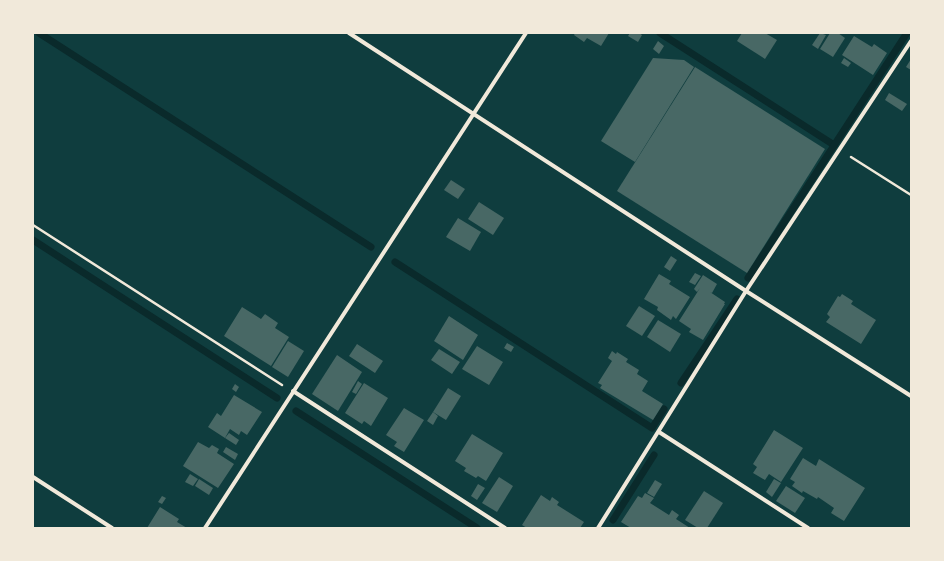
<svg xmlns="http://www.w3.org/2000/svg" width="944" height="561" font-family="'Sofia Sans Condensed',sans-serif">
<rect width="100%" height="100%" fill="#0f3d3e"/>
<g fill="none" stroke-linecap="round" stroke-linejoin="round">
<g stroke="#0a2a2b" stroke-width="7">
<path d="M39,33L371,247"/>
<path d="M660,33L834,145"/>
<path d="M33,240L277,398"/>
<path d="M395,262L652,428L664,409"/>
<path d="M748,278L907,33"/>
<path d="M681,383L737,299"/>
<path d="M296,411L477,528"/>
<path d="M613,520L654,455"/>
</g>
</g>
<g fill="#486865">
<path d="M575,33H609L601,46L587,38L584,42L574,35Z"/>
<path d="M630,33H639L642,35L638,42L628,36Z"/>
<path d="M742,33H765L777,40L765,59L737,41Z"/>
<path d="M820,33L826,35L818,49L812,45Z"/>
<path d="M830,33H838L845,38L833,57L820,49Z"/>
<path d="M854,36L872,47L874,44L887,53L873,75L842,55Z"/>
<path d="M658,41L664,46L659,54L653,49Z"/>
<path d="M653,58L684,60L694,67L635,162L601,141Z"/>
<path d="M844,58L851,63L848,67L841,63Z"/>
<path d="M911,59V70L906,67Z"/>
<path d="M695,67L825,149L747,273L617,191Z"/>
<path d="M889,93L907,104L902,111L885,100Z"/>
<path d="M451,180L465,189L458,199L444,190Z"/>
<path d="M479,202L504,218L493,235L468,219Z"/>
<path d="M458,218L481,232L470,251L446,237Z"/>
<path d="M671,256L677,260L670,271L664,267Z"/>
<path d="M695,273L701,276L695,285L689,282Z"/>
<path d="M659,274L671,281L669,284L690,297L676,319L673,316L671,320L657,310L658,307L644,299Z"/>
<path d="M703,275L717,284L712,293L710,292L725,302L724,304H725L703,340L689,332L691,329L679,321L700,288L697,292L694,289Z"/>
<path d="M842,294L853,301L851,304L876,320L861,344L826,322L830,317L827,314L838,296L840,297Z"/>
<path d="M639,306L655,316L642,336L626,326Z"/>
<path d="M242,307L261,319L265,314L278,323L275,328L289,337L271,366L224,336Z"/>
<path d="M449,316L478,335L463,360L434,341Z"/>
<path d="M658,320L681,334L670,352L647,337Z"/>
<path d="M288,341L304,351L288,377L272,367Z"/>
<path d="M507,343L514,347L511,352L504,348Z"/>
<path d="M357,344L383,361L375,373L349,356Z"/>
<path d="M477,346L503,362L489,385L462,369Z"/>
<path d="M439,349L460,362L452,374L431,360Z"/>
<path d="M612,351L616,354L617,352L628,359L626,362L639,370L637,374L648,381L642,391L663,404L653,420L600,388L602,385L598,383L612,361L608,358Z"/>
<path d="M337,355L362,372L338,411L312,394Z"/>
<path d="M358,381L362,384L356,394L352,392Z"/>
<path d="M364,383L388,398L371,426L364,421L362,424L345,413Z"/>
<path d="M235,384L239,387L236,392L232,389Z"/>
<path d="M448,388L461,396L446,420L433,412Z"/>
<path d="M234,395L262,412L247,435L241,431L239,435L230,429L225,438L208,427L217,413L221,416Z"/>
<path d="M404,408L424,420L404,452L394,446L397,442L386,435Z"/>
<path d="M433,412L438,416L433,425L427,421Z"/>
<path d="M774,430L803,448L781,482L769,474L765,480L753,473L757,467L753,464Z"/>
<path d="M229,433L239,440L236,445L225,438Z"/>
<path d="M472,434L503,453L486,481L478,476L476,478L464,471L466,468L455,461Z"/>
<path d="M198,442L209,448L212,445L219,449L217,453L234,464L218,488L183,466Z"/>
<path d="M226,447L238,454L235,460L223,452Z"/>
<path d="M803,458L816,466L819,459L865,488L844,521L831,513L834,508L818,497L817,499L803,491L802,493L792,486L795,482L790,479Z"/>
<path d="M190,474L198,479L193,486L185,482Z"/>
<path d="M499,477L513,486L497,512L482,503Z"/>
<path d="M199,479L213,488L209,495L195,486Z"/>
<path d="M774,479L781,483L772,497L766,492Z"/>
<path d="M655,480L662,484L654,497L647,493Z"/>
<path d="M478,484L485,488L477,500L471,496Z"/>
<path d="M786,486L805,498L795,513L776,501Z"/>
<path d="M704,491L723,503L707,528H698L685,520Z"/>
<path d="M645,493L654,498L650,503L669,515L672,510L679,515L676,519L690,528H631L621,522L638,496L642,498Z"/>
<path d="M541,495L550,501L552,497L559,502L557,505L584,522L580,528H527L522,525Z"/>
<path d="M162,496L166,498L162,504L158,502Z"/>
<path d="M160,507L179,519L177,522L187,528H147Z"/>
</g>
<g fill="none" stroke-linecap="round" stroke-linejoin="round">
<g stroke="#f1e9da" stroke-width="2.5">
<path d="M851,157L911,195"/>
<path d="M33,225L282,385"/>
</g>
<g stroke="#f1e9da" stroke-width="4">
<path d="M349,33L746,291L911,396"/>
<path d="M293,391L505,528"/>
<path d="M659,432L808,528"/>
<path d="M33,477L112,528"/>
<path d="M205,528L526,33"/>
<path d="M598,528L746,291L911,41"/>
</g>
</g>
<rect width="944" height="561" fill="none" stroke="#f1e9da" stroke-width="68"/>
</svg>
